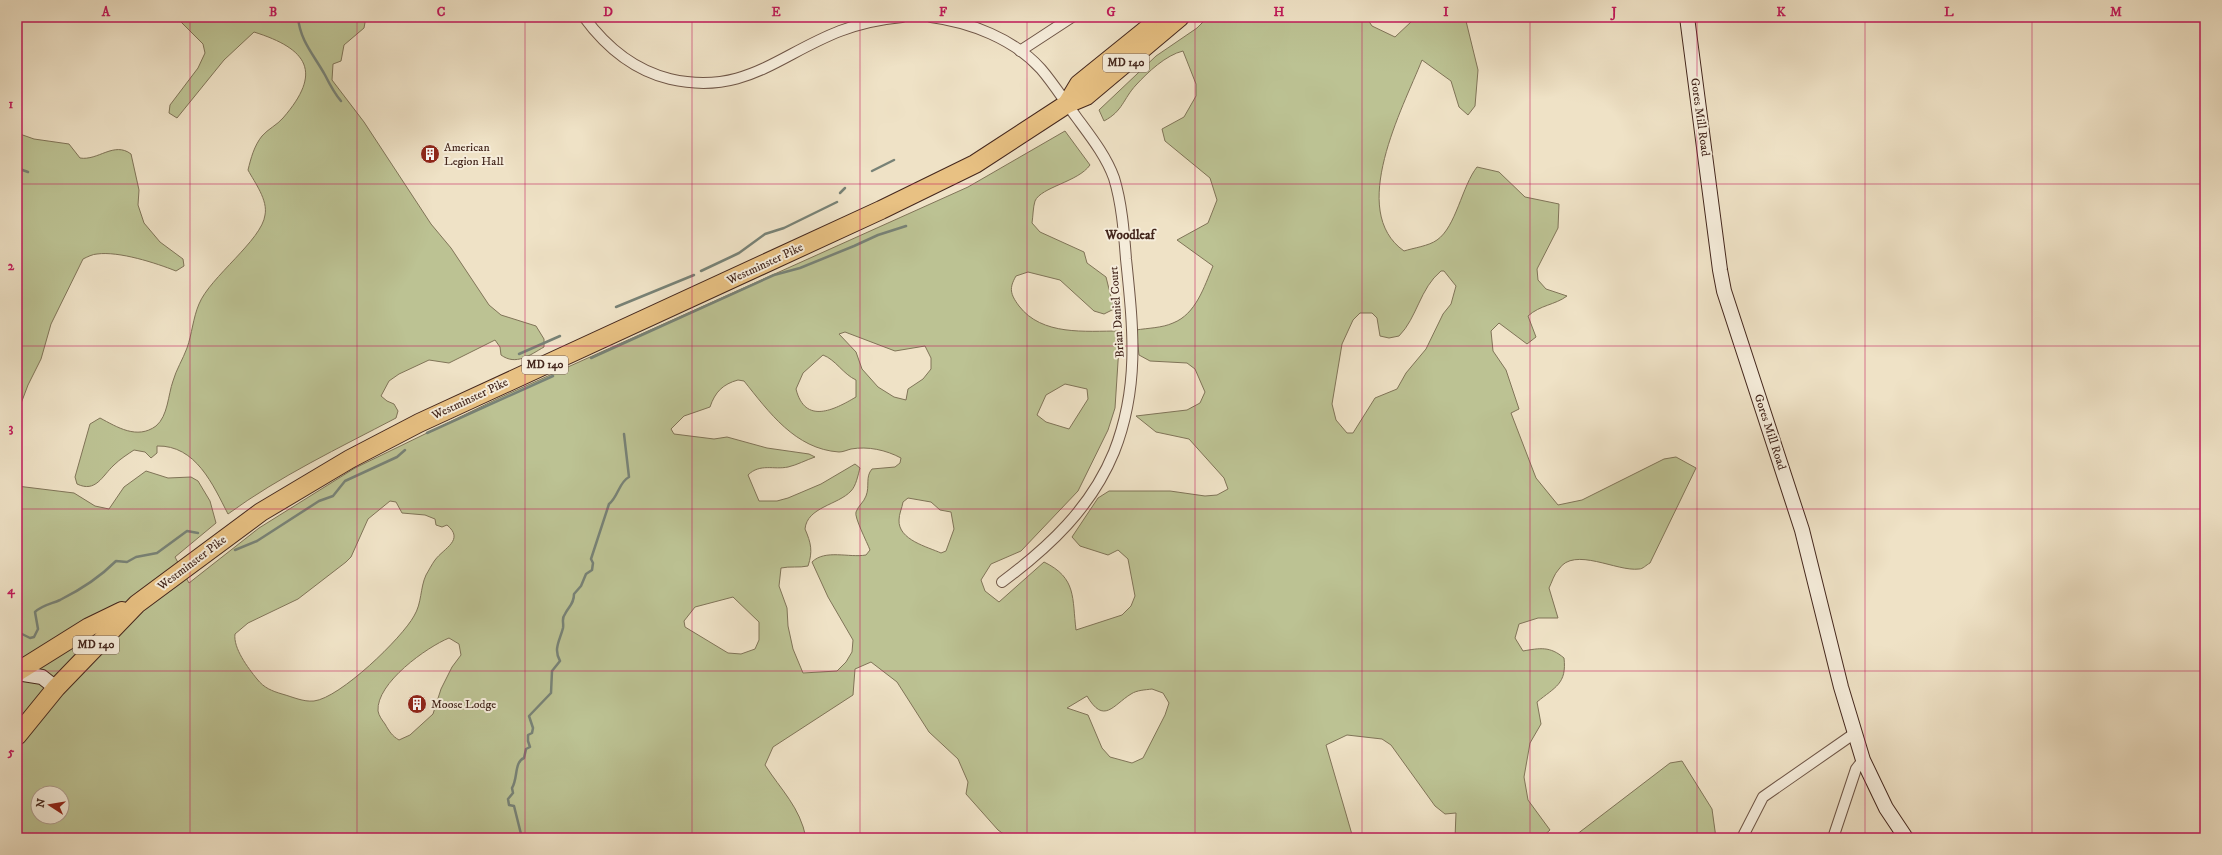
<svg xmlns="http://www.w3.org/2000/svg" width="2222" height="855" font-family="'IM FELL DW Pica',serif">
<rect width="100%" height="100%" fill="#efe2c6"/>
<filter id="stains"><feTurbulence type="fractalNoise" baseFrequency=".005" numOctaves="4"/><feColorMatrix values="0 0 0 0 .2 0 0 0 0 .09 0 0 0 0 .02 0 0 0 .5 -.17"/></filter>
<radialGradient id="worn" r=".72"><stop offset=".6" stop-color="#630" stop-opacity="0"/><stop offset="1" stop-color="#630" stop-opacity=".3"/></radialGradient>
<g fill="#bcc293" stroke="#807458" fill-rule="evenodd">
<path d="M176,17H366L364,28L344,45L341,61L333,64L332,80L364,122L431,224L451,248L489,305L501,315L536,326L544,339V347C530,355 516,366 501,355L500,347L495,340L449,363L429,360L399,374L389,381L381,396L387,401L394,404L398,411L396,418C339,448 280,476 228,514C213,485 196,445 157,446V453L151,458L145,452L134,450C128,454 120,459 114,465C102,476 96,493 77,484L75,477L90,424L100,418C117,427 137,440 156,426C168,416 168,395 173,381C176,370 183,359 187,348C192,334 193,318 199,304C210,277 262,240 265,215C268,200 255,183 248,170C251,158 254,146 262,136C268,129 277,125 283,118C323,72 308,49 254,32L224,60L177,118L169,113L170,105L198,68L205,53L203,44Z"/>
<path d="M1208,17H1366L1372,26L1395,37L1412,21V17H1465L1478,70L1475,106L1468,115L1459,107L1451,81L1422,60C1403,108 1347,211 1404,251C1413,248 1429,246 1437,240C1456,227 1462,186 1477,167L1499,172L1525,197L1559,204L1558,228L1537,269L1538,280L1546,289L1567,296C1555,305 1540,305 1528,316L1536,337L1527,344L1499,323L1491,331L1493,351L1506,370L1519,409L1511,413L1536,478L1558,505L1582,500L1664,459L1676,457L1696,468L1650,563C1646,565 1643,569 1639,569C1617,572 1574,546 1559,569C1554,574 1552,582 1549,588L1558,618H1538L1519,624L1515,638L1523,651C1540,648 1550,646 1564,658C1567,684 1555,687 1537,702L1541,724L1530,743L1524,777L1528,800L1550,830L1541,838H1455L1456,813L1445,814L1435,806L1391,745L1382,739L1347,735L1326,745L1353,838H1009L998,830L966,794L968,782L958,759L929,732L897,682L871,662L855,669L853,695L773,747L765,765C781,790 800,807 806,838H17V486L74,493L95,506L109,509L124,487L146,471L168,478L191,477L198,481L210,501L216,523L175,557L189,583L259,528L355,468L499,398L968,187L1065,131L1090,165C1078,182 1041,187 1035,201C1033,207 1033,217 1032,223L1040,232L1084,252L1087,263L1106,277L1114,309L1104,314L1094,311L1060,280L1028,272L1016,276C1009,288 1010,294 1019,306C1042,336 1085,331 1120,331L1115,408L1108,430L1078,491L1021,551L991,564L981,580L985,591L999,602L1044,562C1077,578 1072,598 1076,630L1122,615L1131,606L1135,596L1128,559L1118,550L1108,555L1080,546L1072,537L1098,498L1109,491H1170L1205,496L1217,495L1228,489L1224,478L1189,439L1156,432L1136,416L1187,410L1200,403L1205,392L1195,369L1187,363L1150,361L1139,355L1136,330C1148,328 1162,328 1173,323C1196,314 1204,287 1213,266L1177,240L1208,223L1217,200L1210,178L1165,141L1162,129L1184,117L1196,96V84L1183,51C1166,55 1148,72 1136,85C1123,99 1123,111 1104,121L1099,110L1156,56L1197,28ZM1441,271H1444L1456,286L1451,304L1443,314L1426,349L1406,373L1397,389L1375,398L1353,433H1347L1336,420L1332,404L1342,344L1353,320L1360,313H1372L1377,318L1380,336L1389,338L1399,336C1417,318 1420,288 1441,271ZM845,332L895,351L925,346L931,358V369L923,379L908,389L906,400L894,397L878,387L862,369L856,352L839,334ZM823,355C836,360 843,374 856,380V397C834,410 805,425 796,389L803,373ZM738,380L744,381C769,412 795,449 839,452C843,452 847,450 851,449C868,446 886,450 901,458L900,463L895,467L872,469C865,477 870,486 866,496C864,502 858,506 856,512C854,517 867,542 870,550L866,555C849,558 825,549 812,562L828,597L853,640L852,652L846,662L837,671L803,673L793,649L788,626L787,608L779,586L781,568C790,566 799,568 808,566C813,551 811,543 805,529C807,507 838,505 851,491C856,486 858,475 860,468L855,464L821,484L788,498L777,501H759L748,475C760,463 774,470 788,467C797,465 806,460 815,457L809,454L767,448L727,437L714,439L674,434L671,429L684,416L710,407C715,392 723,384 738,380ZM1065,384L1087,389L1088,399L1069,429L1046,422L1037,415L1046,395ZM908,498L931,502L940,510L951,512L954,529L946,551L941,553C928,547 898,540 899,520C899,514 902,508 903,502ZM390,501L396,502L402,513L425,515L435,519L436,525L442,527L447,525C465,540 444,548 435,560C432,564 429,570 426,575C420,588 422,603 414,616C402,638 340,698 314,701C303,702 293,697 282,694C272,691 264,688 257,679C248,668 233,648 235,634L248,623L298,599L346,562L351,557L368,519ZM733,597L759,622V640L755,649L741,654L728,653L685,627L684,621L695,607ZM449,638L459,644L461,655L452,667L441,689L433,714L410,735L399,740C392,736 389,731 385,724C382,720 379,716 378,711C376,683 427,647 449,638ZM1152,689L1163,693L1169,703L1165,715L1143,758L1132,763L1110,757L1102,748L1088,715L1067,708L1087,696C1104,725 1113,705 1131,694C1137,690 1145,690 1152,689ZM38,793H62V817H38Z"/>
<path d="M17,133L34,139L69,144L80,158C98,161 114,141 131,154L139,190L138,205L144,223L160,242L183,259L184,266L176,271C156,263 119,251 97,254C93,254 87,257 83,259L51,324L41,359L28,385L17,414Z"/>
<path d="M1682,761L1712,809L1716,838H1572L1670,763Z"/>
</g>
<g fill="none" stroke-linecap="round" stroke-linejoin="round">
<g stroke="#788276" stroke-width="2.5">
<path d="M298,17C300,41 314,55 325,75C330,85 334,93 341,101"/>
<path d="M17,168L28,172"/>
<path d="M872,171L894,160"/>
<path d="M840,193L845,188"/>
<path d="M701,271L739,253L765,234L784,228L837,202"/>
<path d="M616,307L694,275"/>
<path d="M519,354L560,336"/>
<path d="M591,358L774,275L800,268L854,246L878,235L906,226"/>
<path d="M427,433L553,376"/>
<path d="M235,550L257,541L319,501L333,496L345,481L397,457L405,450"/>
<path d="M17,636L22,634L30,638L34,637L38,629L35,612C42,605 51,604 60,600C80,590 100,577 116,561L127,562L136,557L157,553L187,531L198,533"/>
<path d="M522,838L514,806L509,805L508,799L513,793L512,788C518,779 514,762 524,758L526,749L530,747L528,741V735L532,733L533,728L529,716L551,693L552,671L560,661C553,649 560,640 563,628C564,622 561,619 565,614C569,606 574,604 574,594L581,586L586,574L592,570L593,563L591,559L609,504C618,497 619,482 629,477L624,434"/>
</g>
<defs>
<g id="street">
<path d="M584,17C606,47 633,70 670,79C744,96 778,55 840,31C861,23 880,19 902,17"/>
<path d="M931,17C970,22 1014,39 1041,69C1054,84 1065,102 1077,118C1091,137 1106,156 1114,178C1122,204 1124,233 1126,259C1133,327 1140,386 1114,452C1091,508 1049,547 1002,582"/>
<path d="M1020,51L1072,17"/>
<path d="M1742,838L1763,797L1855,733"/>
<path d="M1833,838L1856,769L1863,760"/>
</g>
<g id="secondary">
<path d="M1687,17L1720,270L1724,291L1802,530L1841,687L1863,760L1886,808L1906,838"/>
<path d="M17,673L42,677L56,688"/>
</g>
<g id="highway">
<path d="M1067,104L1079,84L1157,21"/>
<path d="M17,672L89,627L122,611"/>
<path d="M17,736L56,688L137,604L261,512L350,459L419,423L881,210L975,164L1067,104L1086,96L1180,17"/>
</g>
</defs>
<use href="#street" stroke="#6f5647" stroke-width="12"/>
<use href="#secondary" stroke="#44271d" stroke-width="16"/>
<use href="#highway" stroke="#44271d" stroke-width="20"/>
<use href="#street" stroke="#f5ecda" stroke-width="10"/>
<use href="#secondary" stroke="#f5ecda" stroke-width="14"/>
<use href="#highway" stroke="#e8c183" stroke-width="18"/>
</g>
<path fill="none" stroke="#c2185b" stroke-width="1" stroke-opacity="0.55" d="M190,17V838M357,17V838M525,17V838M692,17V838M860,17V838M1027,17V838M1195,17V838M1362,17V838M1530,17V838M1697,17V838M1865,17V838M2032,17V838M17,184H2205M17,346H2205M17,509H2205M17,671H2205"/>
<defs>
<symbol id="building-disc" viewBox="-11 -11 22 22"><circle r="9.5" fill="#8f2418" stroke="#f5ecda"/><path d="M-4-6H4V6H1V3H-1V6H-4ZM-2.5-4.3h1.7v1.8h-1.7ZM.8-4.3h1.7v1.8H.8ZM-2.5-1h1.7V.8h-1.7ZM.8-1h1.7V.8H.8Z" fill="#fff"/></symbol>
</defs>
<g fill-rule="evenodd">
<use href="#building-disc" x="419" y="143" width="22" height="22"/>
<use href="#building-disc" x="406" y="693" width="22" height="22"/>
</g>
<g text-anchor="middle" dominant-baseline="central" stroke-width="4" stroke-linejoin="round" paint-order="stroke">
<g fill="#f5ecda" stroke="#796256" stroke-width="1">
<rect x="1103" y="54" width="46" height="18" rx="3"/>
<rect x="522" y="356" width="46" height="18" rx="3"/>
<rect x="73" y="636" width="46" height="18" rx="3"/>
</g>
<g font-size="11" font-weight="bold" fill="#44271d">
<text x="1126" y="63">MD 140</text>
<text x="545" y="365">MD 140</text>
<text x="96" y="645">MD 140</text>
</g>
<g font-size="12" fill="#44271d" stroke="#f5ecda">
<text transform="translate(1700 117) rotate(82)">Gores Mill Road</text>
<text transform="translate(765 264) rotate(-25)">Westminster Pike</text>
<text transform="translate(1117 312) rotate(-94)">Brian Daniel Court</text>
<text transform="translate(470 399) rotate(-25)">Westminster Pike</text>
<text transform="translate(1770 432) rotate(72)">Gores Mill Road</text>
<text transform="translate(192 563) rotate(-37)">Westminster Pike</text>
</g>
<g font-size="12" fill="#44271d" stroke="#f5ecda" text-anchor="start">
<text x="444" y="147">American<tspan x="444" dy="14">Legion Hall</tspan></text>
<text x="431" y="704">Moose Lodge</text>
</g>
<g font-size="13" font-weight="bold" fill="#44271d" stroke="#f5ecda">
<text x="1130" y="235">Woodleaf</text>
</g>
</g>
<rect width="2222" height="855" fill="none" stroke="#efe2c6" stroke-width="44"/>
<g transform="translate(50 805) rotate(282)"><circle r="19" fill="#f5ecda" stroke="#ae9d8e"/>
<path d="M0-3L7 15L0 10L-7 15Z" fill="#8f2418"/>
<text y="-6" font-size="11" font-weight="bold" text-anchor="middle" fill="#44271d">N</text>
</g>
<rect x="22" y="22" width="2178" height="811" fill="none" stroke="#c2185b" stroke-width="1.5"/>
<g font-size="13" text-anchor="middle" font-weight="bold" fill="#c2185b">
<text x="106" y="16">A</text>
<text x="273" y="16">B</text>
<text x="441" y="16">C</text>
<text x="608" y="16">D</text>
<text x="776" y="16">E</text>
<text x="943" y="16">F</text>
<text x="1111" y="16">G</text>
<text x="1279" y="16">H</text>
<text x="1446" y="16">I</text>
<text x="1614" y="16">J</text>
<text x="1781" y="16">K</text>
<text x="1949" y="16">L</text>
<text x="2116" y="16">M</text>
<text x="11" y="108">1</text>
<text x="11" y="270">2</text>
<text x="11" y="432">3</text>
<text x="11" y="594">4</text>
<text x="11" y="756">5</text>
</g>
<rect width="100%" height="100%" filter="url(#stains)"/>
<rect width="100%" height="100%" fill="url(#worn)"/>
</svg>
